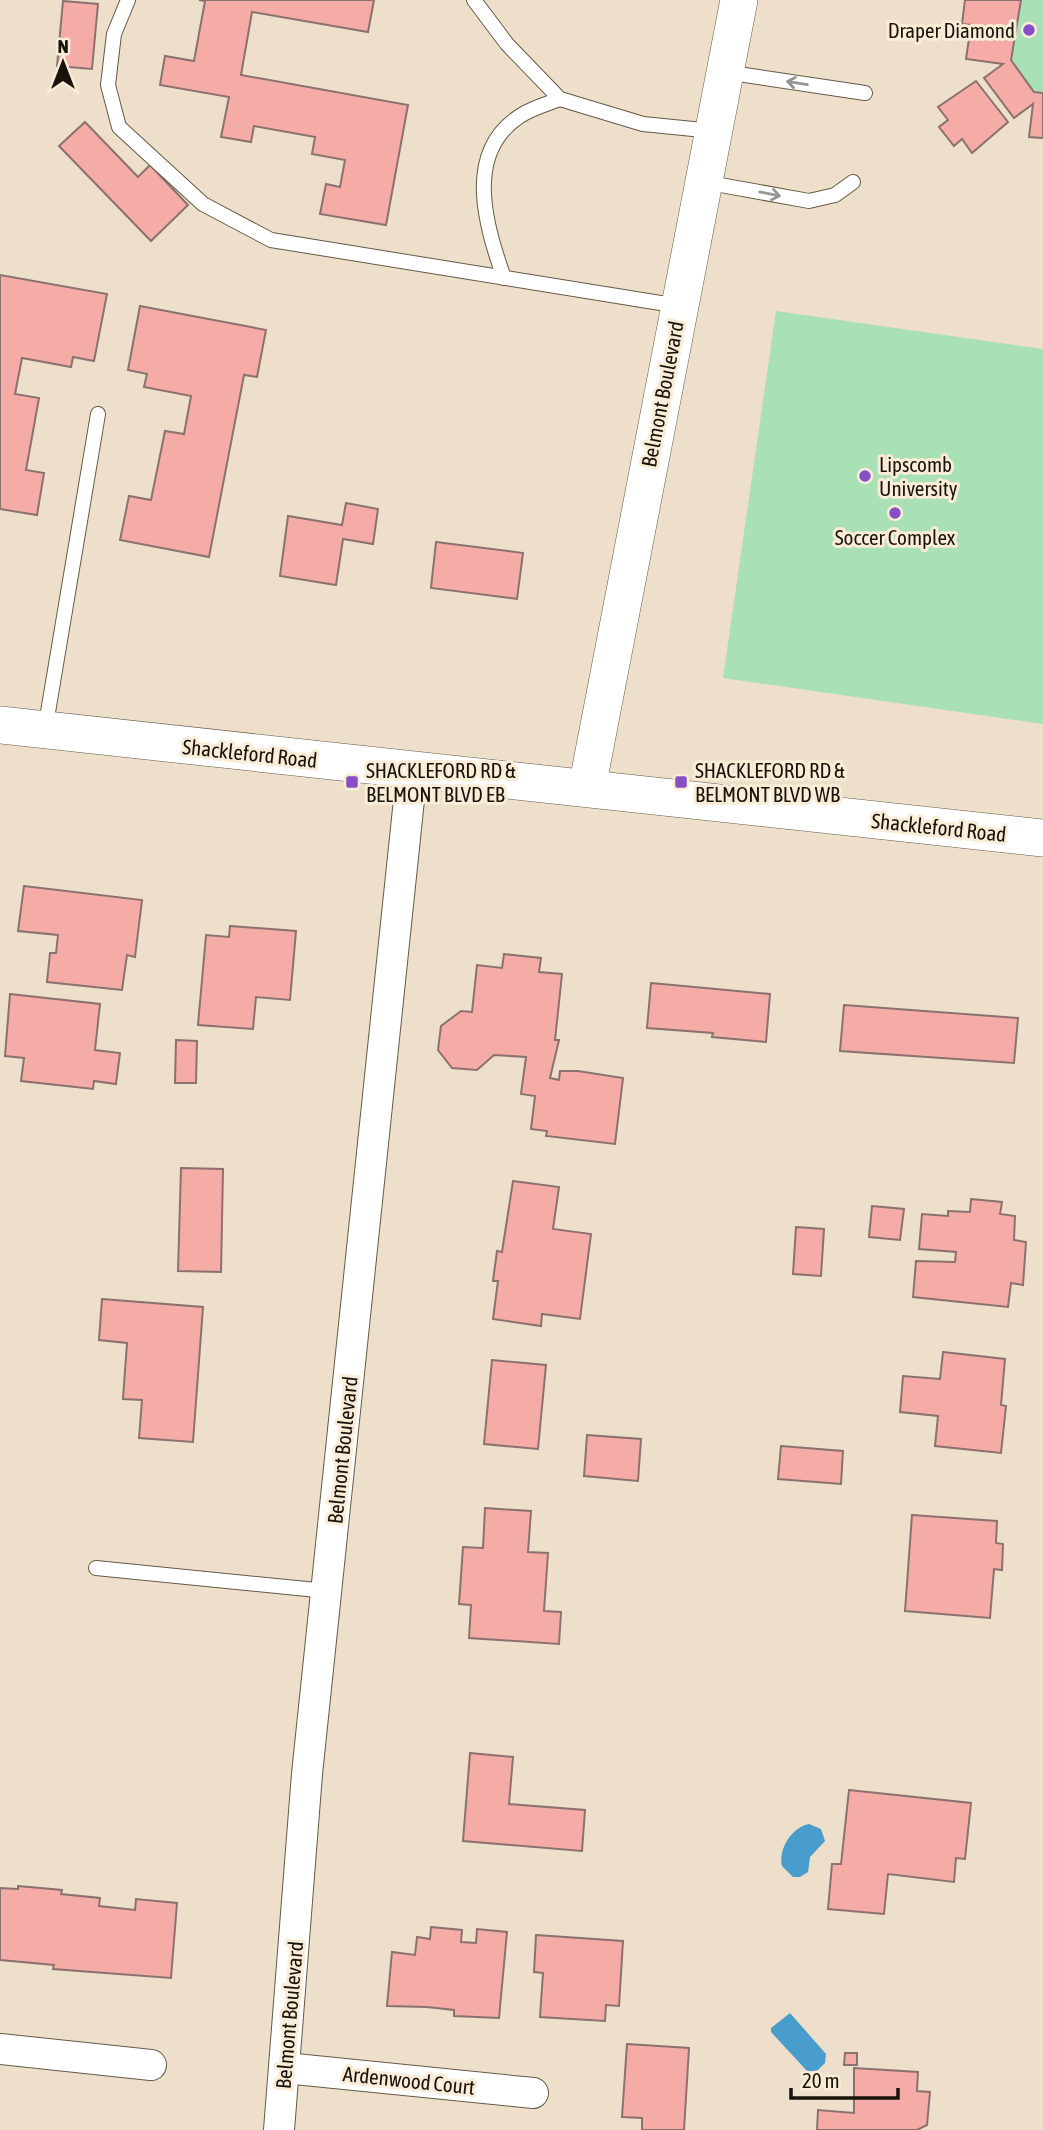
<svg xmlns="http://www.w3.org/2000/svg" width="1043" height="2130" font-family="'Asap Condensed',sans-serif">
<rect width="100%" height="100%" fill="#eddfc9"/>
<g fill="#a9e0b5">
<path d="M1021,0H1043V93L1034,92L1011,60Z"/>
<path d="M776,311L1043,349V724L723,678Z"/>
</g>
<g fill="#489dcc">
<path d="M809,1824L821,1829L825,1841L810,1857L808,1872L800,1877H793L782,1866C778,1849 792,1827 809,1824Z"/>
<path d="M790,2013L826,2054L825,2063L817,2071H807L771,2032V2028Z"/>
</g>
<g fill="#f5aca7" stroke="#8b716f" stroke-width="2">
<path d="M199,0H374L368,32L252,12L241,75L408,105L386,225L320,214L326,184L340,187L345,160L312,154L315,137L254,126L251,142L221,137L229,97L160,85L165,56L194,61L205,1Z"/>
<path d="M965,0H1021L1011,60L1034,92L1043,93V138L1029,137L1033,104L1014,118L984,78L1003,64L966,59L971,25L962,24Z"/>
<path d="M63,1L98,4L92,69L57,66Z"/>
<path d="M976,81L1008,122L972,153L962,139L954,146L939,127L948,120L938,107Z"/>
<path d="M85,122L138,177L150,165L188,205L151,241L59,146Z"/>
<path d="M0,275L107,294L94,361L73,357L71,367L22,358L15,394L39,398L26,470L44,473L37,515L0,509Z"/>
<path d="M140,306L266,330L257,377L244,375L209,557L120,540L129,496L151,500L165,431L184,434L191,396L144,387L147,374L128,370Z"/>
<path d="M346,503L378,509L373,544L343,539L336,585L280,576L288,516L342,525Z"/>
<path d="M436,542L523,553L517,599L431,588Z"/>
<path d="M24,886L142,900L135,957L127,955L122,990L47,982L50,953H56L58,935L18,931Z"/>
<path d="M230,926L296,931L290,1000L256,997L253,1029L198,1025L206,935L229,937Z"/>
<path d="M504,954L541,958L539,972L562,974L555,1040H559L550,1078L559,1080L560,1071H578L623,1078L615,1144L546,1136L547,1131L531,1129L535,1096L521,1094L526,1057L494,1055L477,1070L452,1068L438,1050L441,1026L461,1011L472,1012L477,965L502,968Z"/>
<path d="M651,983L770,994L766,1042L712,1037L713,1033L647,1028Z"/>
<path d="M10,994L100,1004L95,1050L120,1053L116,1084L94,1081L93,1089L21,1081L24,1058L5,1056Z"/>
<path d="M844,1005L1018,1018L1014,1063L840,1051Z"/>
<path d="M176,1040L197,1041L196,1083H175Z"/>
<path d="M181,1168L223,1169L221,1272L178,1271Z"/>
<path d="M513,1181L559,1187L553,1229L591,1234L580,1319L542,1314L541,1326L493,1319L498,1281H493L497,1251L502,1252Z"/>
<path d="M971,1199L1002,1202L1000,1214L1015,1216L1014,1240L1026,1242L1023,1285L1011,1283L1008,1307L913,1297L916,1261L955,1262L956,1252L919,1249L922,1214L948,1216V1211L970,1212Z"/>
<path d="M872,1206L904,1209L900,1240L869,1237Z"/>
<path d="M796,1227L824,1229L821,1276L793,1274Z"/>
<path d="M102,1299L203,1307L193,1442L139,1438L142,1400L123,1399L127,1343L99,1340Z"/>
<path d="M943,1352L1005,1359L1001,1405L1006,1406L1001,1453L935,1446L938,1416L900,1412L903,1376L940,1379Z"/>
<path d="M492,1360L546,1365L538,1449L484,1444Z"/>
<path d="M587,1435L641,1439L638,1481L584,1476Z"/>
<path d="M781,1446L843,1451L841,1484L778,1479Z"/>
<path d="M485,1508L531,1511L528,1552L548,1553L544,1611L561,1612L559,1644L469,1638L471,1605L459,1604L463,1547L483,1548Z"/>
<path d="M912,1515L997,1521L996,1543L1003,1544L1002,1570L994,1569L990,1618L905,1611Z"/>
<path d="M470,1753L513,1757L509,1804L585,1810L582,1851L463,1841Z"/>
<path d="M849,1790L971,1803L965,1859L956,1858L954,1882L888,1874L884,1914L828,1909L832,1864H841Z"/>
<path d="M18,1886L62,1890L61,1894L100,1898L99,1906L135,1910L136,1899L177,1903L171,1978L53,1969L54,1965L0,1960V1888L18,1889Z"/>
<path d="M431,1927L462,1930L461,1942L476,1943L477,1929L507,1932L499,2018L454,2016V2010L427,2007L387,2006L392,1952L415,1955L417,1937L430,1939Z"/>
<path d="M536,1935L623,1941L619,2006L606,2005L605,2021L540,2017L543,1973L534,1972Z"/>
<path d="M627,2044L689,2048L684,2130H642V2118L622,2117Z"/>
<path d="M845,2053H857V2065H844Z"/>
<path d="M854,2068L918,2072L917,2091L930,2092L927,2125L917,2130H817L818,2110L854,2113Z"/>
</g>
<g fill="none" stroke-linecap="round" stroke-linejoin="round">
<defs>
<g id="service">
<path d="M128,0L114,34L108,85L119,127L203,204L271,240L679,306"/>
<path d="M474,0L507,44L560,99L643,124L713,131"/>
<path d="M725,72L865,93"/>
<path d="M704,182L809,201L835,195L853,182"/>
<path d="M504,278C486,226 463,153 520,116C532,108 547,104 560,99"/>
<path d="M45,730L98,414"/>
<path d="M96,1568L327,1591"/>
</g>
<g id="minor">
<path d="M0,2049L151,2065"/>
<path d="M285,2068L533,2093"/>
<path d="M279,2130L307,1774L412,771"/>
</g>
<g id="tertiary">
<path d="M0,725L1043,838"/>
<path d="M587,788L739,0"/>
</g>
</defs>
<use href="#service" stroke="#665a47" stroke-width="16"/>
<use href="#minor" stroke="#665a47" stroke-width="32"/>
<use href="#tertiary" stroke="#665a47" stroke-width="38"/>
<use href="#service" stroke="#fff" stroke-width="14"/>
<use href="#minor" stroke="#fff" stroke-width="30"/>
<use href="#tertiary" stroke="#fff" stroke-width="37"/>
</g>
<defs><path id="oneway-shaft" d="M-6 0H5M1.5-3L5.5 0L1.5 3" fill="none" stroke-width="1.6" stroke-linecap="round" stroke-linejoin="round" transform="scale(1.75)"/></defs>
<g stroke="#979591">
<use href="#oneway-shaft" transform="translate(797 83) rotate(-171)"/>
<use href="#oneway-shaft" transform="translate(770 194) rotate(11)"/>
</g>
<g fill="#864fc6" stroke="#faecd6" stroke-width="2.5">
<circle cx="1029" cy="30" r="7"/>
<circle cx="865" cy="476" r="7"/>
<circle cx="895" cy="513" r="7"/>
<rect x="345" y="775" width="14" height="14" rx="3.5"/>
<rect x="674" y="775" width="14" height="14" rx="3.5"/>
</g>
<g text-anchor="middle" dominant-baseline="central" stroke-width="6" stroke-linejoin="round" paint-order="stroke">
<g font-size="21" fill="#18130b" stroke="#faecd6" text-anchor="start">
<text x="1015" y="30" text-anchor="end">Draper Diamond</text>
<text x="879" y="464">Lipscomb<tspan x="879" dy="24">University</tspan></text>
<text x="895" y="537" text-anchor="middle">Soccer Complex</text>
<text x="366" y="770">SHACKLEFORD RD &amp;<tspan x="366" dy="24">BELMONT BLVD EB</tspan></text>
<text x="695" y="770">SHACKLEFORD RD &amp;<tspan x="695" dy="24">BELMONT BLVD WB</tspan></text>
</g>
<g font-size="21" fill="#18130b" stroke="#faecd6">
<text transform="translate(662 394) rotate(-79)">Belmont Boulevard</text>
<text transform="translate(250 753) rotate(6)">Shackleford Road</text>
<text transform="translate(939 827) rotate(6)">Shackleford Road</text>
<text transform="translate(342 1450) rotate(-84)">Belmont Boulevard</text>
<text transform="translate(289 2015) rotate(-85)">Belmont Boulevard</text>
<text transform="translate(409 2080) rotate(6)">Ardenwood Court</text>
</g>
</g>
<g transform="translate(63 63)" stroke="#faecd6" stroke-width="5" paint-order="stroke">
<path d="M0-5L12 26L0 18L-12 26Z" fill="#18130b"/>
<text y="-10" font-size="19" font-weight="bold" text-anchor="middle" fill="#18130b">N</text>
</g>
<path d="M791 2088v10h107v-10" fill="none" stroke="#18130b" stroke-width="3.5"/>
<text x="802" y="2088" font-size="21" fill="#18130b" stroke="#faecd6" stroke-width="5" paint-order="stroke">20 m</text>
</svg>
